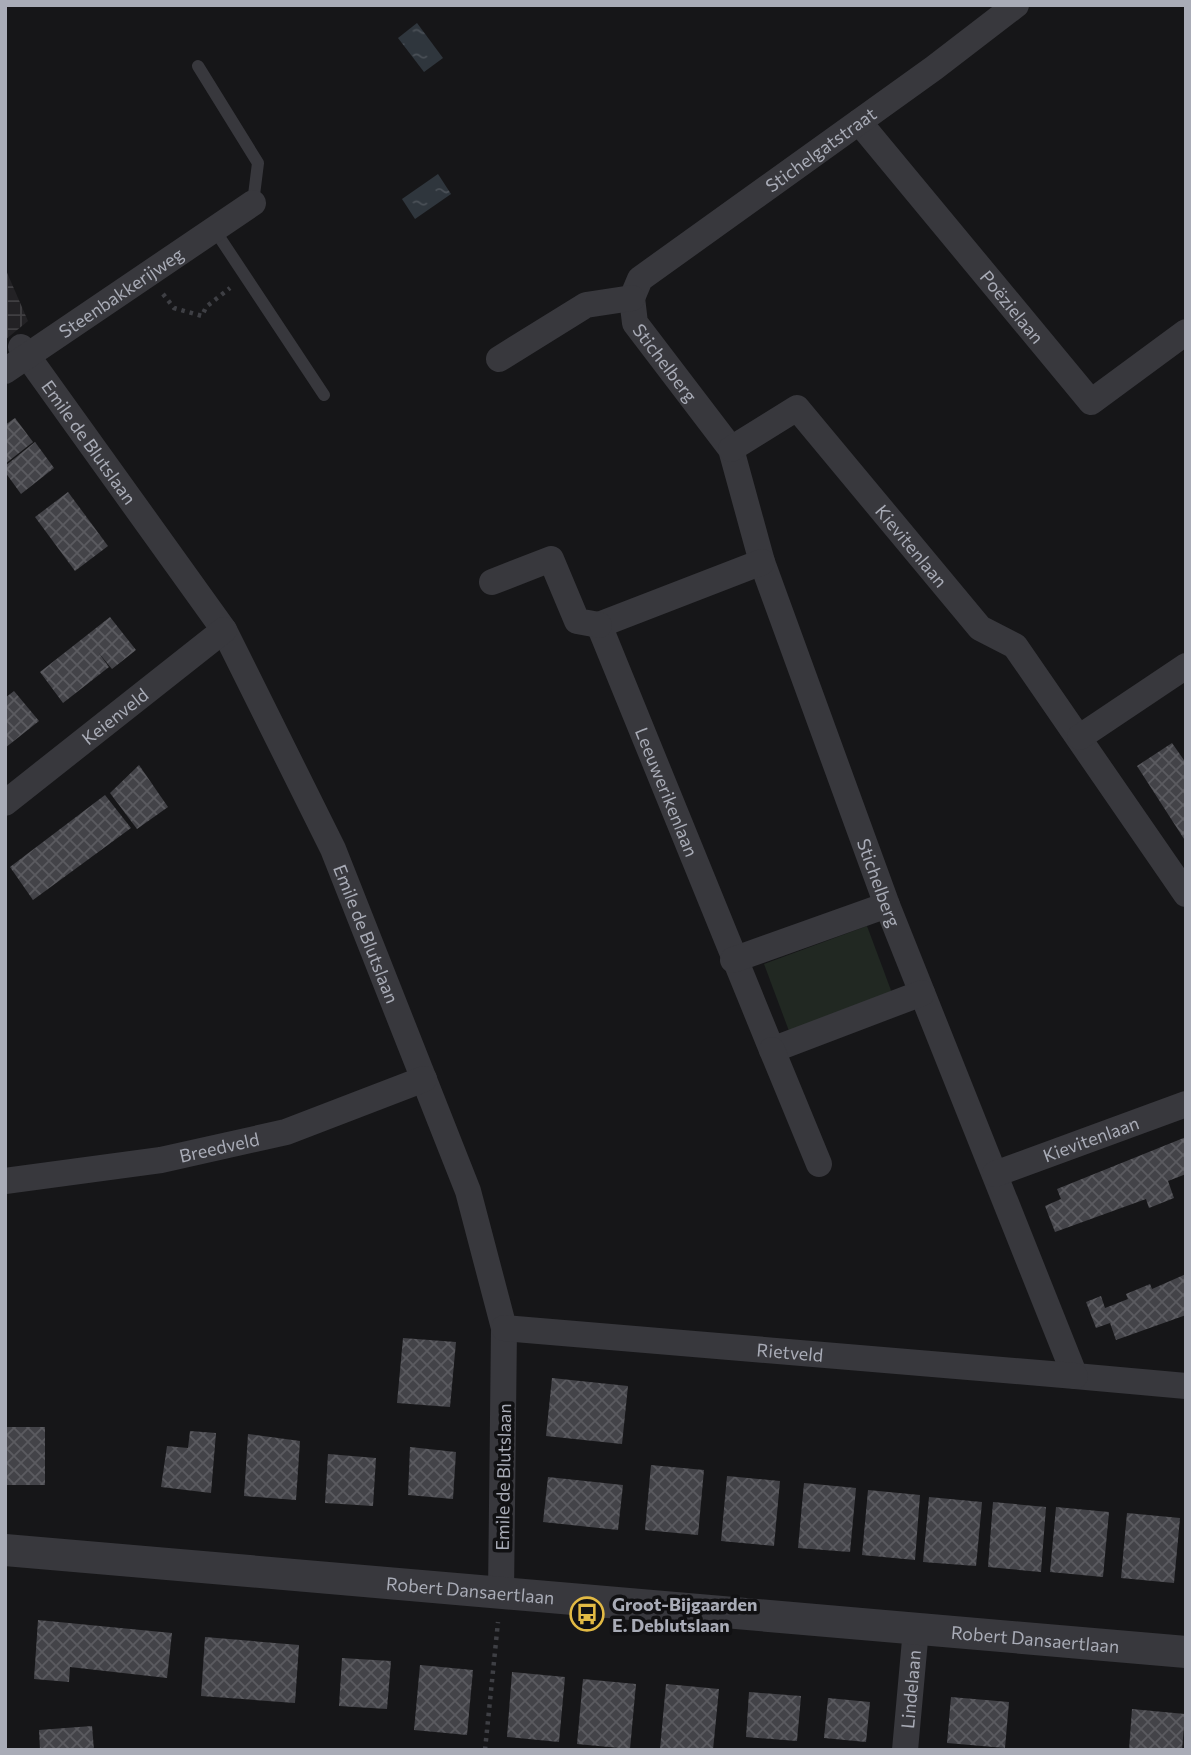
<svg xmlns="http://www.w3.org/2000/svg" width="1191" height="1755" font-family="Commissioner,sans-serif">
<defs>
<pattern id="industrial-grid" width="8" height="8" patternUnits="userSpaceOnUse" patternTransform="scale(1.75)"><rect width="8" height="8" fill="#232225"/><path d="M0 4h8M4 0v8" fill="none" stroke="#403f42"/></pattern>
<pattern id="water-ripples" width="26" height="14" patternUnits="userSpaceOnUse" patternTransform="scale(1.75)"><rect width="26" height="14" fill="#2f363d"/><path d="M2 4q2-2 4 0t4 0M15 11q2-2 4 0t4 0" fill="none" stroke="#4a5057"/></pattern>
<pattern id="building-cross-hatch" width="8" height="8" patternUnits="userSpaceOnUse" patternTransform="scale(1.75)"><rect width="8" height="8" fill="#434348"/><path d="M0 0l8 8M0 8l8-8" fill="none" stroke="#5b5b60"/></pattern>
</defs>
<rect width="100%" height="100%" fill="#161618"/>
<path fill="url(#industrial-grid)" d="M5,268L28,321L5,340Z"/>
<path fill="#212822" d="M867,926L892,993L789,1031L764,964Z"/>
<g fill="url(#water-ripples)">
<path d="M417,23L443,58L424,72L398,38Z"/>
<path d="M438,174L451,194L415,219L402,199Z"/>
</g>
<g fill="url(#building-cross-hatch)">
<path d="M15,418L33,442L5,464V425Z"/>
<path d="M35,442L54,468L21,494L5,472V466Z"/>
<path d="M68,492L108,546L75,571L35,517Z"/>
<path d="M110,617L136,650L112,669L98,652L109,667L63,703L40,672Z"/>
<path d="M14,691L39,721L5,748V698Z"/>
<path d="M1172,743L1186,763V842L1137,766Z"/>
<path d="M139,765L168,807L137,829L110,793Z"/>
<path d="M105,795L131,828L33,900L10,867Z"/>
<path d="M1186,1137V1174L1168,1181L1174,1198L1149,1208L1146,1199L1055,1232L1045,1206L1061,1199L1057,1189Z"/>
<path d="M1186,1274V1315L1116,1340L1110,1323L1096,1328L1086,1302L1101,1296L1105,1308L1128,1299L1126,1294L1150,1284L1152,1289Z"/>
<path d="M403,1338L456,1342L450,1407L397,1403Z"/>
<path d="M552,1378L628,1386L622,1444L546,1436Z"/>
<rect x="5" y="1427" width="40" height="58"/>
<path d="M190,1431L216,1433L211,1493L161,1487L167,1446L188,1448Z"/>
<path d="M248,1434L300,1441L296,1500L244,1496Z"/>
<path d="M410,1447L456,1452L453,1499L408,1495Z"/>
<path d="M328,1454L376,1458L373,1506L325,1503Z"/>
<path d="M651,1465L704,1470L698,1535L645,1530Z"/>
<path d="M727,1476L780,1481L774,1546L721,1541Z"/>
<path d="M548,1477L623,1485L618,1530L543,1522Z"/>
<path d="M804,1483L856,1488L850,1552L798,1548Z"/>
<path d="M868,1490L920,1495L915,1560L862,1555Z"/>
<path d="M929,1497L982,1502L976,1566L923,1562Z"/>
<path d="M993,1502L1046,1507L1041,1572L988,1567Z"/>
<path d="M1056,1507L1109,1512L1103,1577L1050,1572Z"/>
<path d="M1127,1513L1180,1518L1174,1583L1121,1578Z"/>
<path d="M38,1620L172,1633L167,1678L70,1667L69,1682L34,1679Z"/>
<path d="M205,1637L299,1645L295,1703L201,1696Z"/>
<path d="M342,1658L391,1661L387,1709L339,1706Z"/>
<path d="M420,1665L473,1670L467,1735L414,1730Z"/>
<path d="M512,1672L565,1677L559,1742L507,1737Z"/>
<path d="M583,1679L636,1684L630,1749L577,1744Z"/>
<path d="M666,1684L719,1689L713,1750L660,1749Z"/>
<path d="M749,1692L801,1696L797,1741L746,1737Z"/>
<path d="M951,1697L1009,1702L1005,1748L947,1743Z"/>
<path d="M828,1698L870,1702L866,1742L824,1738Z"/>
<path d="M1132,1709L1185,1714L1182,1750H1129Z"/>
<path d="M92,1726L94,1750H40L39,1730Z"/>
</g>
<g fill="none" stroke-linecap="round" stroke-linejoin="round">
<g stroke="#3e3f44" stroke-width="4.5" stroke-dasharray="3.5 5" stroke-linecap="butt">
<path d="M163,294L174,308L202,316L206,307L230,288"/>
<path d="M485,1750L498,1622"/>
</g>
<g stroke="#38383d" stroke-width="12">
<path d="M198,66L258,163L253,203"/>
<path d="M214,229L324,395"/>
</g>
<g stroke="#38383d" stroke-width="26">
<path id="s1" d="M859,122L1091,402L1186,332"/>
<path id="s2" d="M632,298L635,323L731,449L762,562L887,905L1075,1376L1186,1386"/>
<path id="s3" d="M632,298L640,279L934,68L1016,5"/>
<path id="s4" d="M21,347L224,630L333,849L468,1191L504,1328L501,1594"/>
<path d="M499,359L586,305L632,298"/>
<path id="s5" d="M5,371L253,203"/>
<path id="s6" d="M731,449L797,408L980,628L1015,646L1186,894"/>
<path id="s7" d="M762,562L599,625L772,1050L922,993"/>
<path d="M492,582L551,559L577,621L599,625"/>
<path d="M1080,737L1186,666"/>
<path id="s8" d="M5,803L224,630"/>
<path d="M733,960L887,905"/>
<path d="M772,1050L819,1164"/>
<path id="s9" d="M995,1174L1186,1104"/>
<path id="s10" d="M5,1181L161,1160L286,1132L424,1079"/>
<path id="s11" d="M504,1328L1075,1376"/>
<path id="s12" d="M905,1750L916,1629"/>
</g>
<path stroke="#38383d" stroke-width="32" id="s13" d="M5,1550L1186,1652"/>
</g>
<defs>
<symbol id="bus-ring" viewBox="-11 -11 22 22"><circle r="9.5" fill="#111113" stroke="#e2ba44" stroke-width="1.5"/><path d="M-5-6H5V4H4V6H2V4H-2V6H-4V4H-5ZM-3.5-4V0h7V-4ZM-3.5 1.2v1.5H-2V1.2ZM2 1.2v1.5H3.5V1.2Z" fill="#e2ba44"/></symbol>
</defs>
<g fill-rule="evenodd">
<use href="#bus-ring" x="568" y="1595" width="38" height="38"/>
</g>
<g text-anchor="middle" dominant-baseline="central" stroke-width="7" stroke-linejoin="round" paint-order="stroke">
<g font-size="18" fill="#a9acb7" stroke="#111113">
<text stroke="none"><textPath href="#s3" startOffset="243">Stichelgatstraat</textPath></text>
<text stroke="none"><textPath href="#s5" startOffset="140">Steenbakkerijweg</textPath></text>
<text stroke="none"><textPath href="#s1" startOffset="240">Poëzielaan</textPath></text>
<text stroke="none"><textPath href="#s2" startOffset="75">Stichelberg</textPath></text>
<text stroke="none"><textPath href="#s4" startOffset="117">Emile de Blutslaan</textPath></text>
<text stroke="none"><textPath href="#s6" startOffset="257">Kievitenlaan</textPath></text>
<text stroke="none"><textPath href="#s8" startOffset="140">Keienveld</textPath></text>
<text stroke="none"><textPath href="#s7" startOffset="355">Leeuwerikenlaan</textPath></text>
<text stroke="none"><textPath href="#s2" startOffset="642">Stichelberg</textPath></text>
<text stroke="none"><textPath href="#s4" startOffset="684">Emile de Blutslaan</textPath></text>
<text stroke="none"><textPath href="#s9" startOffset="102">Kievitenlaan</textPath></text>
<text stroke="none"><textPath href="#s10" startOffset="217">Breedveld</textPath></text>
<text stroke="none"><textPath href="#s11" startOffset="287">Rietveld</textPath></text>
<text transform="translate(503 1477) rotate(-89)">Emile de Blutslaan</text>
<text stroke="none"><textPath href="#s13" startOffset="467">Robert Dansaertlaan</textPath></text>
<text stroke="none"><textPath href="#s13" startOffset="1034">Robert Dansaertlaan</textPath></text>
<text stroke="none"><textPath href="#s12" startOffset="61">Lindelaan</textPath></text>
</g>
<g font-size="18" font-weight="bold" fill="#a9acb7" stroke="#111113" text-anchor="start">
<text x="612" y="1604">Groot-Bijgaarden<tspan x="612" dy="21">E. Deblutslaan</tspan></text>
</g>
</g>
<rect width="1191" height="1755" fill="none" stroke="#a9acb7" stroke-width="14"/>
</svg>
